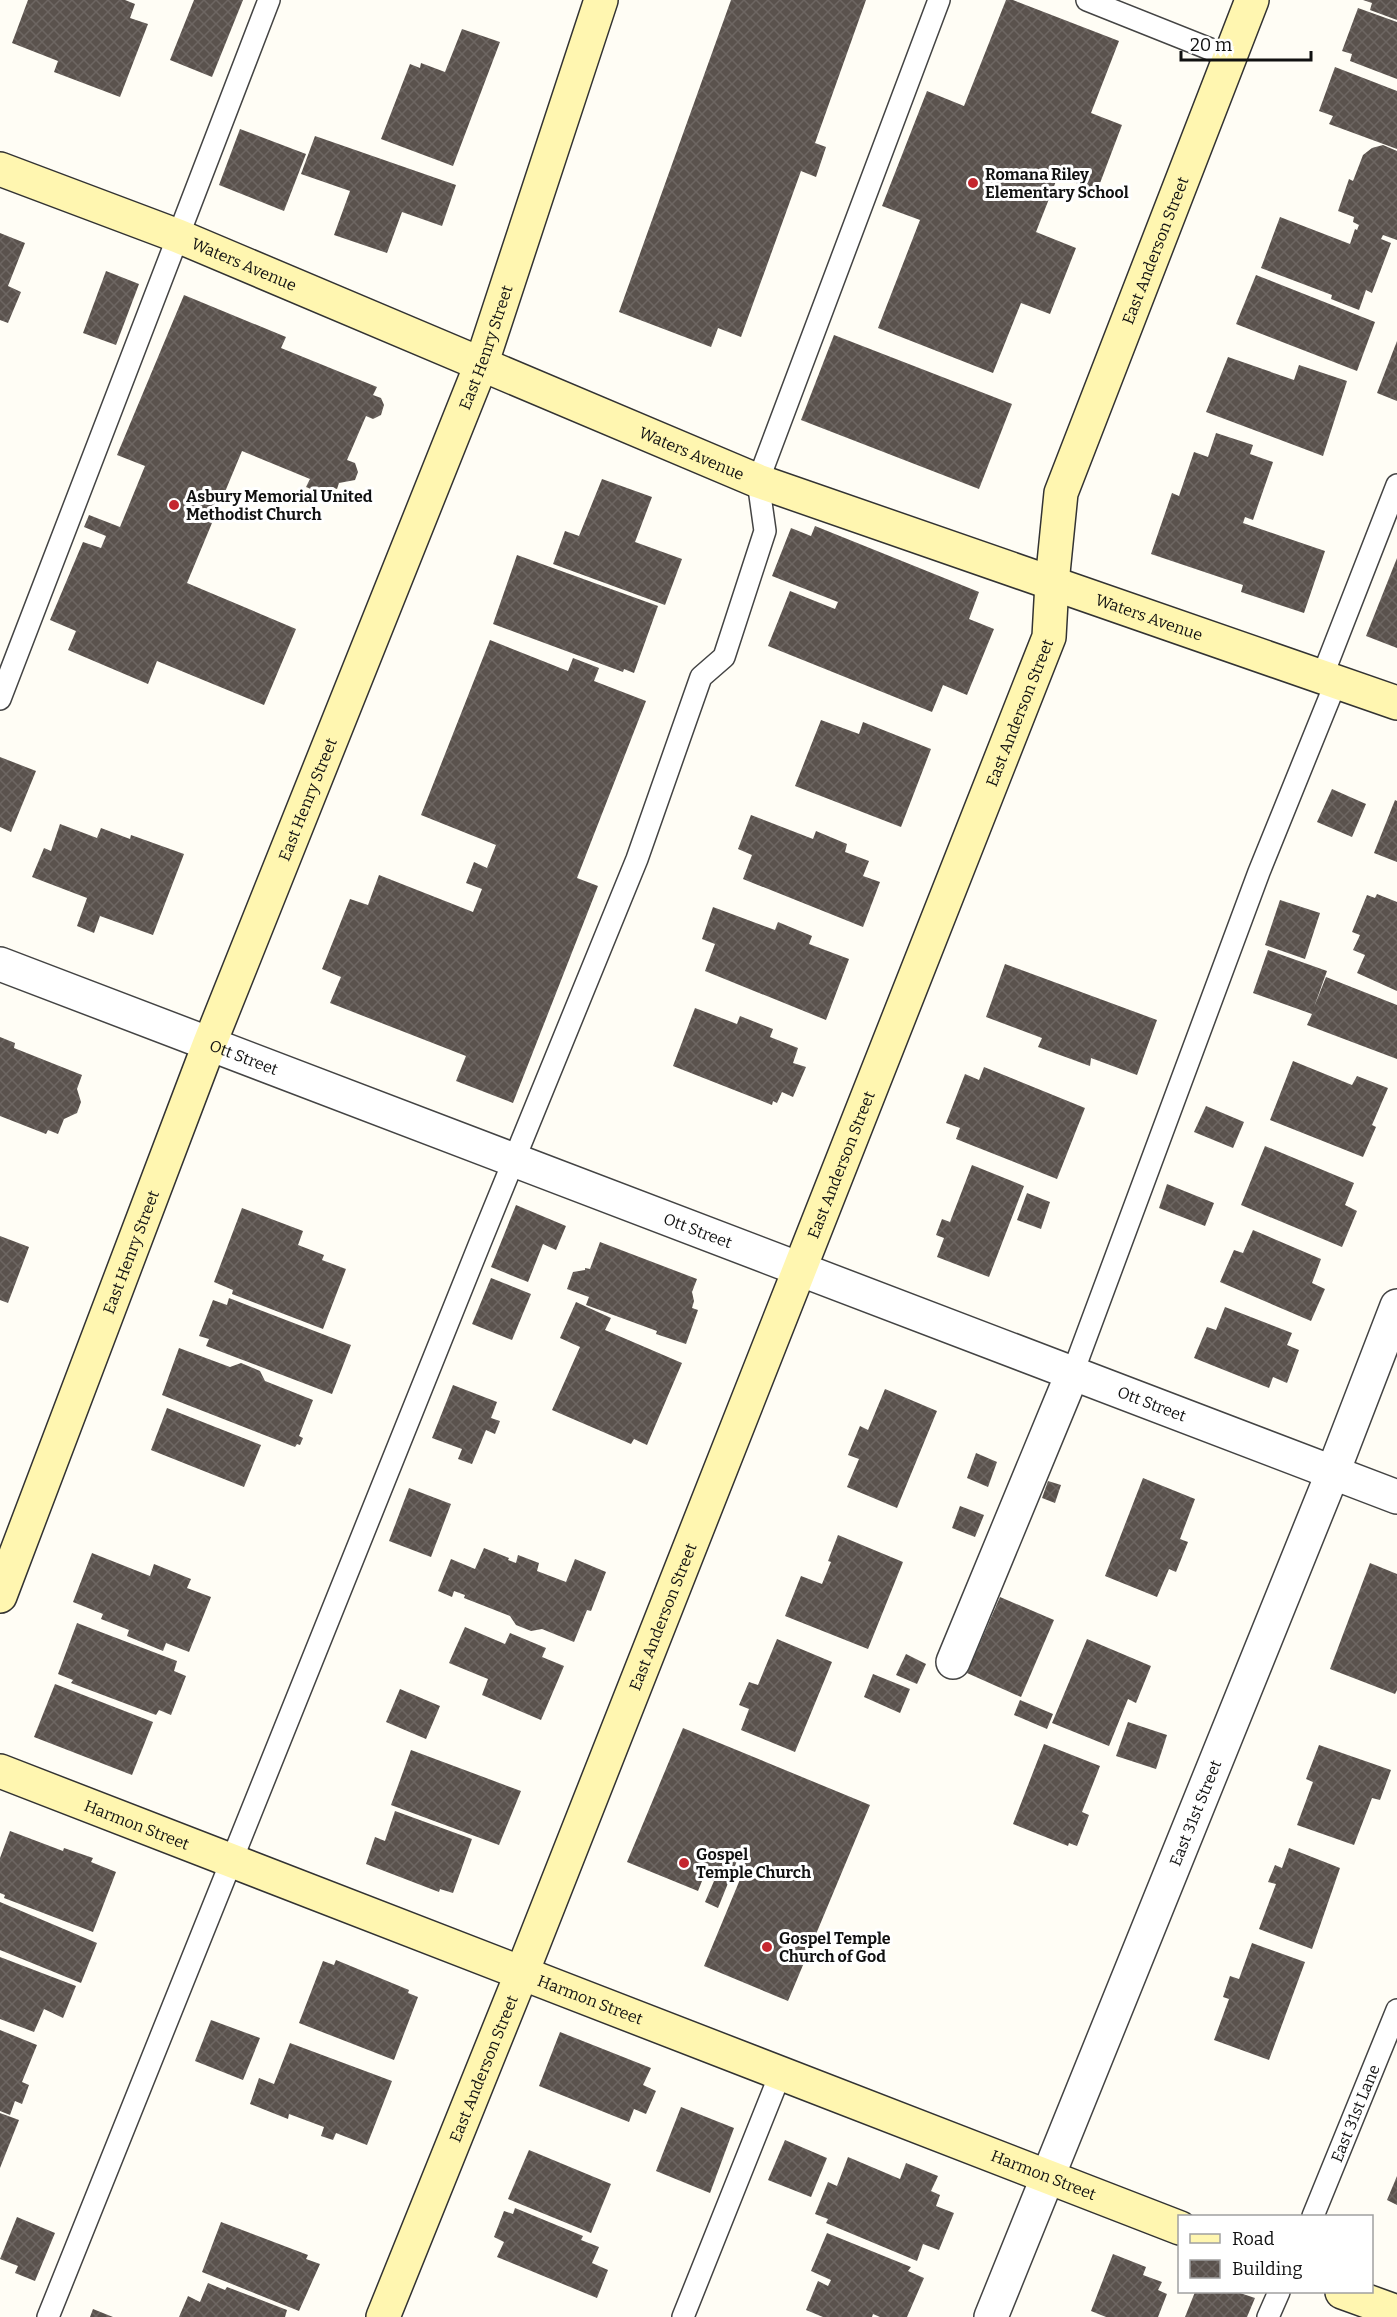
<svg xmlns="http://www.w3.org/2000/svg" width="1397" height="2317" font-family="Bitter,serif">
<defs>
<pattern id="building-cross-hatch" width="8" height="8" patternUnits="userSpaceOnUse" patternTransform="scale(1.5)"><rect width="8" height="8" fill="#5a524d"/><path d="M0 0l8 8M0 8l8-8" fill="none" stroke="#6d6662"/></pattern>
</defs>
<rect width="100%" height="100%" fill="#fffdf5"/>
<g fill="url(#building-cross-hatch)">
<path d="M28,0H125L135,4L130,18L148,24L120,97L54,72L58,61L12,43Z"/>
<path d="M194,0H243L212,77L170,60Z"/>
<path d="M731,0H866L815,143L826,147L816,177L801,171L741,337L718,328L711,347L619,312Z"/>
<path d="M1006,0H1013L1119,41L1091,113L1122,125L1097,191L1058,176L1036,232L1076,248L1050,314L1021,303L993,373L878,328L920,220L882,206L927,91L964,106Z"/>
<path d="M1363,0H1397V20L1370,10L1372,3Z"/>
<path d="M1358,8L1397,22V79L1350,61L1352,54L1342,51Z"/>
<path d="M462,29L500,42L453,166L381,139L410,64L420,68L421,63L445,72Z"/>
<path d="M1335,67L1397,91V149L1329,124L1333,116L1319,111Z"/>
<path d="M240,129L306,154L284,211L219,185Z"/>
<path d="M315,136L456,185L442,226L402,212L387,253L334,235L350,191L301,174Z"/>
<path d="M1383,145L1397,151V240L1383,235L1381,239L1391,243L1372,293L1366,290L1359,310L1331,299L1332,295L1261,268L1280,217L1350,244L1355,229L1357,230L1359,225L1353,222L1354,217L1338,211L1349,179L1353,181L1363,155L1372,148Z"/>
<path d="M0,233L25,243L8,286L21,292L8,323L0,320Z"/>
<path d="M106,271L139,284L116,345L83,333Z"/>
<path d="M1256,275L1375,322L1357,371L1236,324Z"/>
<path d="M184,295L286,337L281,348L377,387L373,395L381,398L384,405L381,415L373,419L366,416L347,460L355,463L358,472L355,480L339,483L337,489L331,487L327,496L306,487L310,479L242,451L187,583L296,629L264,705L157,661L148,684L68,650L76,631L50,620L83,542L101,548L106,536L84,527L89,515L120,527L145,466L117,455Z"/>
<path d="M834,335L1012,404L979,489L801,420Z"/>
<path d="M1397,341V401L1377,393Z"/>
<path d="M1228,357L1294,380L1299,365L1347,381L1323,456L1206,412Z"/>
<path d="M1216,433L1253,445L1250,454L1273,462L1253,520L1245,517L1243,523L1325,551L1304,613L1241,592L1243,585L1151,554L1172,493L1179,496L1194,452L1208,457Z"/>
<path d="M602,479L652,497L635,542L682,559L665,605L553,564L565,531L579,536Z"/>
<path d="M815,526L979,592L969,619L994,629L967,695L943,685L932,712L768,646L790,591L835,609L838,602L772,576L791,528L811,536Z"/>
<path d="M517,555L658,606L634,673L624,669L623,672L493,624Z"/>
<path d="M1397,558V648L1366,636Z"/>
<path d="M490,640L568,671L573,658L599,668L594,681L646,701L577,878L598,886L513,1103L456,1081L466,1056L330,1003L341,977L322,969L350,899L368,905L379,875L473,912L482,889L466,883L474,862L487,868L496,845L421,815Z"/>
<path d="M821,720L859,734L863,722L931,749L901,827L795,786Z"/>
<path d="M0,757L36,771L11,832L0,827Z"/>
<path d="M1332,789L1366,804L1352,837L1317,822Z"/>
<path d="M1395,800L1397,801V862L1374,853Z"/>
<path d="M751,815L813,839L816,831L847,844L845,852L869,861L863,876L880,882L863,927L743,879L752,855L738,849Z"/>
<path d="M60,824L97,838L101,828L130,839L131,835L184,854L153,935L100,916L94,933L77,926L87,898L32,877L44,848L51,851Z"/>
<path d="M1377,894L1397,902V991L1357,973L1365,955L1353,950L1360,935L1352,932L1367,895L1375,898Z"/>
<path d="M1280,900L1320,913L1305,959L1265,945Z"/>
<path d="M713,907L775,930L778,922L812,936L809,944L849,959L826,1020L705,971L715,944L702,939Z"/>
<path d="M1268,950L1327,971L1314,1007L1326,977L1397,1005V1059L1307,1025L1312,1014L1253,993Z"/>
<path d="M1005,964L1157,1020L1137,1075L1091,1058L1090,1066L1038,1047L1042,1038L986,1017Z"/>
<path d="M695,1008L737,1024L740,1016L773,1029L770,1037L798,1048L793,1063L806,1067L793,1097L782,1092L777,1103L773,1101L772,1105L673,1066Z"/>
<path d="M0,1037L15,1043L14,1048L82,1075L77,1089L81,1102L77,1113L64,1119L58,1134L48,1130L46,1134L0,1116Z"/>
<path d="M1293,1061L1352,1085L1357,1076L1388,1088L1372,1125L1376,1127L1363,1157L1270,1120Z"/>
<path d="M984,1067L1085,1108L1057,1179L956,1139L960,1128L946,1123L965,1074L979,1080Z"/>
<path d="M1206,1106L1244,1122L1233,1148L1194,1132Z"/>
<path d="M1265,1146L1354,1183L1345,1205L1357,1211L1342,1247L1241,1205Z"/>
<path d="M972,1165L1024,1186L989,1277L937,1257L944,1238L936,1235L942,1219L950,1222Z"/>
<path d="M1167,1184L1214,1203L1205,1226L1159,1208Z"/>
<path d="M1027,1193L1050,1202L1041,1229L1017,1220Z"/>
<path d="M516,1205L566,1226L556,1250L543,1244L528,1282L491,1267Z"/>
<path d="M242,1208L303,1231L298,1245L324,1255L322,1260L346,1269L323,1329L232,1294L233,1290L214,1282Z"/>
<path d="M1253,1230L1321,1259L1312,1283L1325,1289L1311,1321L1220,1282L1234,1250L1243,1253Z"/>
<path d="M0,1236L29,1247L8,1303L0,1300Z"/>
<path d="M600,1242L697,1279L692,1292L694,1301L692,1308L698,1310L686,1344L656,1334L657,1331L586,1305L589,1297L567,1289L573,1272L585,1270V1268L590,1269Z"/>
<path d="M491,1278L531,1294L512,1340L472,1324Z"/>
<path d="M229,1298L351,1345L332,1394L206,1346L209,1339L199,1336L213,1300L227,1305Z"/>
<path d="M576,1302L611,1318L605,1330L682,1363L647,1445L634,1439L631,1444L552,1410L580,1347L560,1338Z"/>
<path d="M1225,1307L1292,1333L1287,1345L1299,1350L1287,1383L1273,1377L1269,1388L1194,1358L1207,1327L1216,1330Z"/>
<path d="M179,1348L230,1367L241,1363L260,1371L265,1381L313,1400L299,1436L303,1438L300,1445L297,1444L295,1447L162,1395Z"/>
<path d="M453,1385L497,1402L491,1418L500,1421L495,1434L486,1430L472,1464L458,1459L462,1449L432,1438Z"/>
<path d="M885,1389L937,1411L897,1508L847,1487L859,1459L848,1455L860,1426L868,1430Z"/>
<path d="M167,1408L261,1445L244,1487L151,1450Z"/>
<path d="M976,1453L997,1462L988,1487L967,1478Z"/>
<path d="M1143,1478L1195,1499L1180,1539L1188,1542L1176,1572L1169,1569L1157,1597L1105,1576Z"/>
<path d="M1048,1481L1061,1485L1055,1503L1042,1498Z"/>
<path d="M409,1488L451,1504L431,1557L389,1541Z"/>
<path d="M960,1506L984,1515L975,1537L952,1528Z"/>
<path d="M838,1535L903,1562L868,1649L785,1616L801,1576L822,1584L831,1562L828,1561Z"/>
<path d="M484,1548L509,1558L508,1560L516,1563L518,1555L539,1563L537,1571L566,1582L575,1559L606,1572L591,1611L587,1610L574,1642L542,1629L531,1631L516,1625L510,1616L464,1598L465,1595L454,1591L452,1597L438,1591L451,1559L475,1569Z"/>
<path d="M92,1553L150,1576L154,1564L191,1579L187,1588L211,1597L189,1652L166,1643L163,1651L127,1636L129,1630L101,1619L103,1614L73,1602Z"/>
<path d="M1370,1563L1397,1574V1690L1395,1694L1330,1669Z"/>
<path d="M1000,1597L1054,1620L1021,1697L967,1673Z"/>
<path d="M77,1623L177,1661L174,1671L186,1676L171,1715L159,1710L156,1715L71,1683L73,1680L58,1674Z"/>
<path d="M465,1627L505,1644L510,1633L546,1648L542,1657L564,1666L541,1720L482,1695L488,1679L449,1663Z"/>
<path d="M777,1639L832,1662L795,1752L741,1730L749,1709L739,1705L749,1682L758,1685Z"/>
<path d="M1087,1639L1151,1666L1136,1703L1128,1699L1109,1746L1052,1723Z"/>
<path d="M906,1654L926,1664L917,1684L896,1675Z"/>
<path d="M873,1674L910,1689L900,1713L864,1697Z"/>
<path d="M55,1684L153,1722L132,1775L34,1737Z"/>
<path d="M400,1689L440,1706L426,1739L386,1722Z"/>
<path d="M1020,1700L1053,1714L1047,1729L1014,1715Z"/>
<path d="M1128,1722L1167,1735L1156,1769L1116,1756Z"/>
<path d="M683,1728L870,1805L788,2001L704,1966L746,1865L737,1861L718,1908L705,1902L714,1881L704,1876L698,1891L627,1862Z"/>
<path d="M1044,1744L1100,1766L1082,1812L1089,1815L1077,1846L1069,1843L1068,1846L1013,1824Z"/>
<path d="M1319,1745L1391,1770L1380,1800L1372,1798L1354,1845L1297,1825L1313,1782L1306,1779Z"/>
<path d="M411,1750L521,1791L499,1845L391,1805Z"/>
<path d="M395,1811L472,1839L453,1893L440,1889L439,1892L366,1864L375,1837L385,1841Z"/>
<path d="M10,1831L63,1851L64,1848L93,1858L91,1862L116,1872L93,1932L4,1898L5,1895L0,1893V1858Z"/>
<path d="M1289,1848L1340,1868L1312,1949L1259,1929L1276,1884L1268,1882L1275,1865L1282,1868Z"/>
<path d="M0,1902L97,1943L81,1983L0,1950Z"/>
<path d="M1252,1943L1305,1962L1269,2060L1214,2040L1229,1999L1223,1997L1230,1976L1239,1979Z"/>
<path d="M0,1957L76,1986L63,2018L44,2009L34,2032L0,2019Z"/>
<path d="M336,1960L409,1990L408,1993L418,1997L394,2060L299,2023L323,1961L334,1965Z"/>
<path d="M211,2020L260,2038L243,2080L195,2061Z"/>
<path d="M0,2030L37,2045L22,2082L29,2085L22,2104L15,2101L10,2115L0,2111Z"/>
<path d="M560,2032L651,2068L643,2085L656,2091L646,2114L634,2109L629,2122L539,2086Z"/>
<path d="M290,2043L392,2081L367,2145L336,2133L333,2140L321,2136L324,2127L289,2114L288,2119L250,2104L259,2078L274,2084Z"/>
<path d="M681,2107L734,2128L710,2193L656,2171Z"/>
<path d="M0,2113L19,2120L0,2168Z"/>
<path d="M785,2140L827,2158L811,2197L768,2180Z"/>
<path d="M529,2150L611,2184L591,2233L508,2199Z"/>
<path d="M848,2157L900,2179L906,2163L938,2176L931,2191L940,2195L936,2206L954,2213L939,2250L923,2244L917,2261L826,2223L828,2219L815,2214L828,2182L837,2186Z"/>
<path d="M1397,2176V2205L1387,2200Z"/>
<path d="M515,2208L583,2236L581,2240L599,2247L592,2263L608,2270L597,2298L497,2257L504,2242L494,2237L504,2211L513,2214Z"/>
<path d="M17,2217L55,2233L35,2281L15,2273L18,2266L0,2259Z"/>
<path d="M221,2222L308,2255L306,2259L320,2264L299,2311L202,2272Z"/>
<path d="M827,2233L911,2267L908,2271L924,2278L907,2317H880L873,2314L872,2317H823L806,2310L818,2281L828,2286L831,2280L811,2271Z"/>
<path d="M1113,2254L1146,2267L1143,2275L1162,2282L1158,2290L1167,2294L1158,2317H1106L1091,2311Z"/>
<path d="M208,2283L225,2290L227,2287L287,2310L285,2317H179L188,2296L200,2302Z"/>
<path d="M1195,2292H1237L1255,2298L1247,2317H1185Z"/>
<path d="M93,2309L113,2317H90Z"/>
</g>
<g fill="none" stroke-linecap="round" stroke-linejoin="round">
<defs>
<g id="service">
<path d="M1087,0L1230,57"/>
<path d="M1322,677L1397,485"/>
<path d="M0,699L269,0"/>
<path d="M1073,1372L1259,872L1336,682"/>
<path id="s1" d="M1313,2216L1397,2010"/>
<path d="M48,2317L480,1243L637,859L701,677L724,657L765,531L758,481L939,0"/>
<path d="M683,2317L781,2072"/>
<path d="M1268,2317L1279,2292"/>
</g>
<g id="minor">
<path id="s2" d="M0,964L1397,1497"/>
<path d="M953,1662L1073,1372"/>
<path id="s3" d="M991,2317L1333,1472L1397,1306"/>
</g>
<g id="secondary">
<path id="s4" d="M0,169L178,236L758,481L1397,703"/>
<path id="s5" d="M0,1596L209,1045L481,365L601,0"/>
<path id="s6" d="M0,1771C392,1925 787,2073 1180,2228"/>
<path d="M1342,2292L1397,2312"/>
<path id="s7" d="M383,2317L521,1975L1049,637L1052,583L1061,493L1252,0"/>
</g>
</defs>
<use href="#service" stroke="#444" stroke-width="24"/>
<use href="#minor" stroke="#444" stroke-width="36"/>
<use href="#secondary" stroke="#333" stroke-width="36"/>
<use href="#service" stroke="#fff" stroke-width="21"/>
<use href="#minor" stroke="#fff" stroke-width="33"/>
<use href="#secondary" stroke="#fff6b0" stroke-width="33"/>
</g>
<g fill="#c4262e" stroke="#fff" stroke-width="2">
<circle cx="973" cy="183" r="6"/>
<circle cx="174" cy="505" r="6"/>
<circle cx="684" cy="1863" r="6"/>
<circle cx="767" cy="1947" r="6"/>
</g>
<g text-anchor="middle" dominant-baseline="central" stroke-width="6" stroke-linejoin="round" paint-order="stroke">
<g font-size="16" font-weight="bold" fill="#111" stroke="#fff" text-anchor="start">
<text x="985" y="174">Romana Riley<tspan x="985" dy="18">Elementary School</tspan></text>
<text x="186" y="496">Asbury Memorial United<tspan x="186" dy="18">Methodist Church</tspan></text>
<text x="696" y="1854">Gospel<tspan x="696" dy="18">Temple Church</tspan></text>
<text x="779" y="1938">Gospel Temple<tspan x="779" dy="18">Church of God</tspan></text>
</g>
<g font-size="16" fill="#111" stroke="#fff">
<text stroke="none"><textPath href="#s7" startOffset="2212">East Anderson Street</textPath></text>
<text stroke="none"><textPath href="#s4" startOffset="262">Waters Avenue</textPath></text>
<text stroke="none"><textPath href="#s5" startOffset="1340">East Henry Street</textPath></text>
<text stroke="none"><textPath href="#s4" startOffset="748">Waters Avenue</textPath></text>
<text stroke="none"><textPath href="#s4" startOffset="1234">Waters Avenue</textPath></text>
<text stroke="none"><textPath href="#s7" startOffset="1726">East Anderson Street</textPath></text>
<text stroke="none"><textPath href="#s5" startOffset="854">East Henry Street</textPath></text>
<text stroke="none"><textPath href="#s2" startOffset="261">Ott Street</textPath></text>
<text stroke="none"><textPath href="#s7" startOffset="1240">East Anderson Street</textPath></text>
<text stroke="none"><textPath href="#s2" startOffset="747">Ott Street</textPath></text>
<text stroke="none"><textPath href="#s5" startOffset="368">East Henry Street</textPath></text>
<text stroke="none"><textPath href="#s2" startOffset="1233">Ott Street</textPath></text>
<text stroke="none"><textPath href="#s7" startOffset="754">East Anderson Street</textPath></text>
<text stroke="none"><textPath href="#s3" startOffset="544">East 31st Street</textPath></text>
<text stroke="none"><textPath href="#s6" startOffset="147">Harmon Street</textPath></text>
<text stroke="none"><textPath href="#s6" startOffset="633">Harmon Street</textPath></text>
<text stroke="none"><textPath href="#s7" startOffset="268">East Anderson Street</textPath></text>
<text stroke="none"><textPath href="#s1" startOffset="111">East 31st Lane</textPath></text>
<text stroke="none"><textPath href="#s6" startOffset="1119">Harmon Street</textPath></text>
</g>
</g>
<rect x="1178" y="2215" width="195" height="78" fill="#ffffff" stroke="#a0a0a0" stroke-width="1.5"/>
<rect x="1190" y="2234" width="30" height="9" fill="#fff6b0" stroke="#a0a0a0" stroke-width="1.5"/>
<text x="1232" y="2245" font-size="18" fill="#111111">Road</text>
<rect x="1190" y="2260" width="30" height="18" fill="url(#building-cross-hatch)" stroke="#a0a0a0" stroke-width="1.5"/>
<text x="1232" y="2275" font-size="18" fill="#111111">Building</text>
<path d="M1181 51v9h130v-9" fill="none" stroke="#111111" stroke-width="3"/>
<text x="1190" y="51" font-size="18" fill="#111111" stroke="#ffffff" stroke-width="4.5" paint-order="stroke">20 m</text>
</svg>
